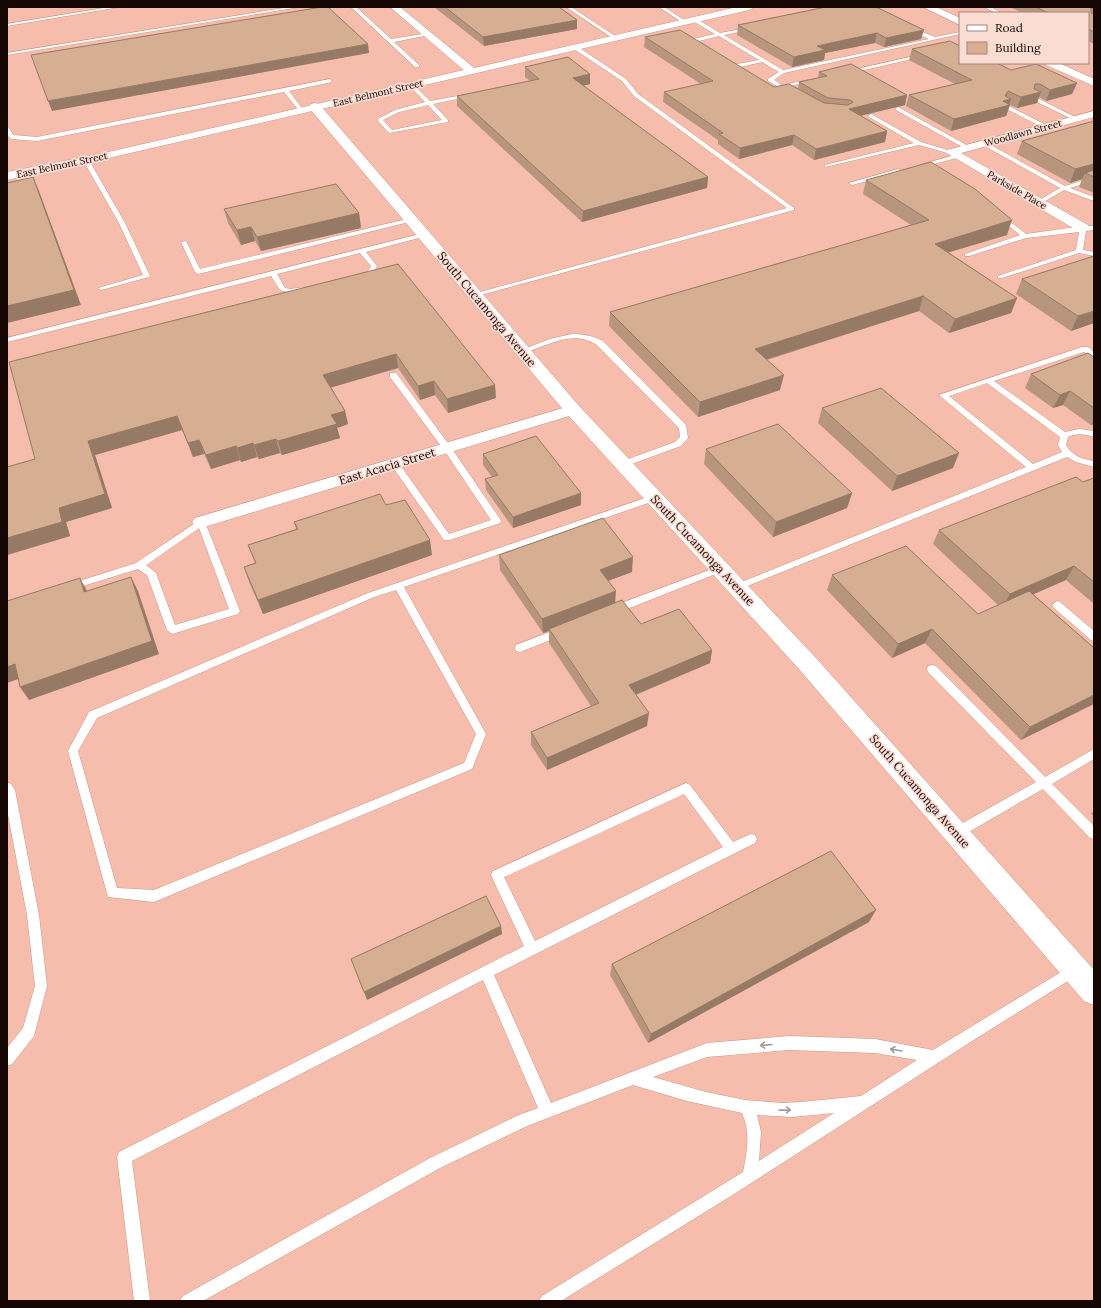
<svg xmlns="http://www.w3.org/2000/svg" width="1101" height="1308" font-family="Lora,serif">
<rect width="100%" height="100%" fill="#fcc9bb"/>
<path fill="#f6bcac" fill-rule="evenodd" d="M7,7H1094V1301H7ZM960,13H1088V63H960Z"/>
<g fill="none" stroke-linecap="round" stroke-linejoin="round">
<defs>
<g id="lane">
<path d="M110,7H120L7,26V24Z"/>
<path d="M290,7H300L7,55V53Z"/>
<path d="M351,7H356L391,39L429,33V35L394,42L419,65V67H415Z"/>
<path d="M566,7H571L618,38L614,39Z"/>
<path d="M659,7H664L687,22L683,23Z"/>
<path d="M984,7H990L1002,13H996Z"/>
<path d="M693,19H697L720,33L753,27V29L724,35L783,70L929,39L908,29L910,27L935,37L960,32V34L784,73L774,80L782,85L813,79V81L786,87L795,92L796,93L793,95L768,81V79L779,72L762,62L736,68L725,62L727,60L737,64L759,60L719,36L699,41L707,46L705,48L693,41V39L715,34L693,21Z"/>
<path d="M574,47H578L626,79L638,94L794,208V210L477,296H473V294L787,208L634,96L622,81L574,49Z"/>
<path d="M923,54L925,56L847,74L844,72Z"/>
<path d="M330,79L332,82L289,91L304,111L301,113L284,92L37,141L11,139L7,135V127L9,128L13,135L37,137Z"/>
<path d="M412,83L430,101L469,94L472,96L433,104L448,120V122L389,133L378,121V119L395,110L425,102L410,86ZM428,105L442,120L392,130L383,120L399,112Z"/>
<path d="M1031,97H1035L1079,119L1074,120L1031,99Z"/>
<path d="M1005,104L1048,126L1049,127L1044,128L1003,107V105Z"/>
<path d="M898,107L970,147L971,148L966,149L896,110L895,109Z"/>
<path d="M871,114L921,142L954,152L951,154L919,145L825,167V165L914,143L869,117L868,116Z"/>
<path d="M983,143H987L1065,186L1094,177V181L1070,188L1094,197V201L1064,190L1040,204H1036V202L1060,188L983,145Z"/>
<path d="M958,154L960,155V157L923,167L920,165Z"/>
<path d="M86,158L89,160L125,223L150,276L149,277L101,290L98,288L143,275L119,223L83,160Z"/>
<path d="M898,169L900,170V172L852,185L849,183Z"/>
<path d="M1000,214L1026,234L1083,226H1094V230L1086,231L1083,250L1094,252V256L1079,253L1002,278H998V276L1076,250L1079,232L1026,238L969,256H965V254L1020,235L998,217V215Z"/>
<path d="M411,218L414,220L413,221L198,274L195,272L181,242L186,241L200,269Z"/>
<path d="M424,233L427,235L426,236L366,252L377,266L373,273L362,277L359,275L368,271L371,266L360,253L277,274L285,288L290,289L305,287L307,288V290L290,293L280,290L271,276L7,342V338Z"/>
<path d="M572,334C584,334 593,336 603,341L686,425L688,438L681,446L626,466H620V462L675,442L680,437L679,428L597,345C571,329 549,346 523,353L519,351L550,339Z"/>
<path d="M1082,347H1088L1094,352V357L1084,352L994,381L1065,432L1079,429L1094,431V437C1085,434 1076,433 1068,437L1066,445C1072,456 1082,459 1094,461V467L1076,462L1067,457L740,589H734L732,587L734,585L1026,467L939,395ZM987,383L1060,437L1058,445L1062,452L1033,464L949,396Z"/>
<path d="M390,373H396L450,446L500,519L501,521L500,523L450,540H444L392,466V462H398L449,534L491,520L444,450L390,377Z"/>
<path d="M654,495L657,496L658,498L657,500L404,587L486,734L472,769L154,902L108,897L68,751L89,712L368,593ZM396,590L476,734L464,763L154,890L117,888L78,751L97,718L374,597Z"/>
<path d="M201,519L205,522L240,611L238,614L172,634L167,630L147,575L138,569L70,590L65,587L67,585L136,563ZM199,528L229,609L175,625L156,573L146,565Z"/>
<path d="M720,566L725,569L723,571L617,613L614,614L609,610L611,607Z"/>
<path d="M1057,601L1060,602L1094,631V641L1091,640L1054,608L1052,605Z"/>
<path d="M560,628L565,632L563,635L520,652L516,651L515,648L516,645Z"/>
<path d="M932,665L936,666L1045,777L1094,749V759L1052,784L1094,826V839L1090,838L1043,789L960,837L956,838L952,837L950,833L952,829L1036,782L928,672L927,669L928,666Z"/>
<path d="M7,782L11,784L15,790L39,915L47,986L34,1036L12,1064L7,1066V1048L23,1028L35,986L27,915L7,809Z"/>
<path d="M686,783L690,785L733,842L751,834L755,835L757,839L755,843L494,975L551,1103L707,1043L789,1036L875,1039L933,1050L1071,966L1075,964L1079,966L1081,970L1079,974L972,1041L734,1194L561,1301H539L542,1296L743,1172C747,1153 751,1132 742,1113L687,1101L633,1085L527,1126L440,1168L203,1301H180L183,1296L430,1158L519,1115L538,1108L483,980L132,1161L150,1301H134L117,1157L119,1152L524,946L491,875L493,871ZM684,794L723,847L535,941L504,877ZM789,1050L875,1053L917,1060L861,1096L802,1102L782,1103L745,1100L706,1092L653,1077L707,1057ZM834,1113L759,1161L761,1132L757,1115L792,1117Z"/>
</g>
<g id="street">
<path d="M390,7H400L474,68L737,7H754L749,10L100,160L7,180V172L100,154L464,70Z"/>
<path d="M1094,111V117L961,153L1088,225L1089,228L1088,231H1078L945,152L947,150Z"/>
<path d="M573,405L579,407L581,410L579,413L201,528L195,526L192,522L195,518Z"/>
</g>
<g id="secondary">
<path d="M923,7H936L960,18V25Z"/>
<path d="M1045,63H1059L1094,79V86L1046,65Z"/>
<path d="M315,103L319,104L579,406L815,657L1094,970V1005L1084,1001L799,669L567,414L311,110L309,107L311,104Z"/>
</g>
</defs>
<use href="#lane" stroke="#c9998b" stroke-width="1"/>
<use href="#street" stroke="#c9998b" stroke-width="1"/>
<use href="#secondary" stroke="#c9998b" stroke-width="1"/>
<use href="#lane" fill="#fff" fill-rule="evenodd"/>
<use href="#street" fill="#fff" fill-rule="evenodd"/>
<use href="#secondary" fill="#fff" fill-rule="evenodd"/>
</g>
<g fill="#b8967e">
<path d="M434,7H559L577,20V29L484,46Z"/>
<path d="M826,7L921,39L884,47L875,43L825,53L824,60L792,67L737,35L738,25Z"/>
<path d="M1009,7H1094V44L1088,41V13H1023Z"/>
<path d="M645,37L774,87L798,89L799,82L818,78L819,72L907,95L905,105L860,116L887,131L885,142L814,160L792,145L739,159L718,144V140L663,102L664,92L701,84L644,47Z"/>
<path d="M912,49L1011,70L1077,83L1072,94L1046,101L1039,97L1037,103L1017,108L1010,105L1006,116L951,131L906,106L909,95L955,84L909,60Z"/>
<path d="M525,67L590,74V84L582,86L708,177L707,188L582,222L457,106V96L530,81L525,77Z"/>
<path d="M1094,121V193L1079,187L1082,179L1070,183L1017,154L1022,141Z"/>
<path d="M866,180L1007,235L948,252L1017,298L1011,313L949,333L919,311L767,360L780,390L698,417L609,326L610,312L911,225L863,194Z"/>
<path d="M224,209L359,213L361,228L261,251L255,241L241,245L228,223Z"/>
<path d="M398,264L496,398L448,413L435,395L420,400L398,368L331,387L345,411L348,424L337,428L340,438L282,455L280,453L259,459L257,457L241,462L240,460L211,469L204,454L193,457L182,430L95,455L112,508L66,522L70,536L7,555V467L35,459Z"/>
<path d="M1022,279L1094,323L1071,331L1016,294Z"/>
<path d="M1094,357V424L1091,425L1063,405L1053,408L1025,388L1031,374Z"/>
<path d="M822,408L953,468L892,491L818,423Z"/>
<path d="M706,449L852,493L847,508L773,537L704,464Z"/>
<path d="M483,454L581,505L513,528L486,490L485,479L492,477L483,465Z"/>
<path d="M1094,478V604L1066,580L1033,594L1094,648L1021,740L925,643L892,658L827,590L832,575L978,614L998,605L933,544L939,530L1083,482Z"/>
<path d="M386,505L432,555L263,614L249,582L244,567L255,563L248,545L296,529L294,522Z"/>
<path d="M499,555L632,572L608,581L615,603L641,624L712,650L710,663L636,695L647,726L547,770L531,745V732L591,706L549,643V631L543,633L500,570Z"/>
<path d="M1094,811V816L1091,814Z"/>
<path d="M869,922L648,1043L610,975L612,964Z"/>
</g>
<g fill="#967a66">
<path d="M577,20V29L484,46L483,37Z"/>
<path d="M924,30L921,39L884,47L886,38Z"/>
<path d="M877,33L875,43L825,53L824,60L792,67L794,57L817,46Z"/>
<path d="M368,44L369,53L52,111L48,101Z"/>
<path d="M590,74V84L572,88L573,78Z"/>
<path d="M1077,83L1072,94L1046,101L1050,90Z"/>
<path d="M1008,91L1005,101L1011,99L1009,105H1010L1006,116L951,131L954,119L1005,96Z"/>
<path d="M1041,92L1037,103L1017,108L1021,97Z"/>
<path d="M907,95L905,105L847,119L849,109Z"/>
<path d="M887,131L885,142L814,160L816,149Z"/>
<path d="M794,135L792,145L739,159L740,148Z"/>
<path d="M1094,164V176L1085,173L1082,179L1070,183L1075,169Z"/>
<path d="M33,177L39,191L81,305L7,323V306Z"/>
<path d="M708,177L707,188L582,222L583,211Z"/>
<path d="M359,213L361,228L261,251L257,237Z"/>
<path d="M1012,220L1007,235L930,258L935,244Z"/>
<path d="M251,227L255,241L241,245L237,230Z"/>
<path d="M923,296L919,311L752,364L755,349Z"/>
<path d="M1017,298L1011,313L949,333L955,319Z"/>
<path d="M1094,311V323L1071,331L1078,316Z"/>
<path d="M396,354L398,368L326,389L323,375Z"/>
<path d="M784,375L780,390L698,417L700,402Z"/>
<path d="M434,381L435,395L420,400L418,386Z"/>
<path d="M495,385L496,398L448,413L447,399Z"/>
<path d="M1070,391L1063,405L1053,408L1060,395Z"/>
<path d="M345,411L348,424L337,428L340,438L282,455L278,441L331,415Z"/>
<path d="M177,416L182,430L95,455L112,508L66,522L70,536L7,555V538L88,441Z"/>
<path d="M1094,419V424L1091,425Z"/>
<path d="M276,439L280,453L259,459L254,445Z"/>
<path d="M199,440L204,454L193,457L188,443Z"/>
<path d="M253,443L257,457L241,462L237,448Z"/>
<path d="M236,446L240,460L211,469L206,455Z"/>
<path d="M959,453L953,468L892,491L897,476Z"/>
<path d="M581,493V505L513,528V517Z"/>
<path d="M852,493L847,508L773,537L776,522Z"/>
<path d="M430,540L432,555L263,614L258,600Z"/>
<path d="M633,557L632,572L599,584L600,570Z"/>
<path d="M1074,566L1066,580L1002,608L1010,594Z"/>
<path d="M131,577L138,591L159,654L29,700L20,687Z"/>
<path d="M80,578L87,591L84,592Z"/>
<path d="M616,591L615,605L549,629V631L543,633L542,619Z"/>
<path d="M932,629L925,643L892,658L898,644Z"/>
<path d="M712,650L710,663L627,698L629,685Z"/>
<path d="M15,664L24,677L7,683V667Z"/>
<path d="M1094,695V704L1021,740L1030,727Z"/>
<path d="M649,713L647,726L547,770V758Z"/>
<path d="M876,910L869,922L648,1043L651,1034Z"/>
<path d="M501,926L502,934L367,1000L364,992Z"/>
</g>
<g fill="#d6ae92" stroke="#967a66">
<path d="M322,7H328L368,44L48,101L31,55Z"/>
<path d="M445,7H559L577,20L483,37Z"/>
<path d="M826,7H876L924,30L886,38L877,33L817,46L825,50L794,57L738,25Z"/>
<path d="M1035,7H1094V9L1091,8V13L1094,14V32L1088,29V13H1049Z"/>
<path d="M680,30L774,87L789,84L824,103L848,105L853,102L850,100L828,98L799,82L827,76L819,72L851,64L907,95L849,109L887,131L816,149L794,135L740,148L719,134L723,133L664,92L713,81L645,37Z"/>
<path d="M950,41L960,46V63H997L1011,70L1036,64L1077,83L1050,90L1040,84H1035L1034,89L1041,92L1021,97L1008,91L1005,96L1011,99L1003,101L1010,105L954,119L909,95L972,80L912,49Z"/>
<path d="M568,57L590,74L573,78L708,177L583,211L457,96L539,79L525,67Z"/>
<path d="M1094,121V164L1075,169L1022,141Z"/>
<path d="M931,162L975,189L1012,220L935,244L1017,298L955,319L923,296L755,349L784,375L700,402L610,312L929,220L866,180Z"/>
<path d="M1094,170V177L1085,173Z"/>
<path d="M33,177L74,290L7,306V183Z"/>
<path d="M336,184L359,213L257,237L251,227L237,230L224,209Z"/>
<path d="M1094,256V311L1078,316L1022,279Z"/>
<path d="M398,264L495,385L447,399L434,381L418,386L396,354L323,375L345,411L331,415L337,424L278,441L276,439L254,445L253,443L237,448L236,446L206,455L199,440L188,443L177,416L88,441L105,494L59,508L62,522L7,538V467L35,459L9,362Z"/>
<path d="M1088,353L1094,357V408L1070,391L1060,395L1031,374Z"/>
<path d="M881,388L959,453L897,476L822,408Z"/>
<path d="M778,424L852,493L776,522L706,449Z"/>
<path d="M536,436L581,493L513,517L485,479L498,475L483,454Z"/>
<path d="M1076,477L1083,482L1094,478V582L1074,566L1010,594L939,530Z"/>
<path d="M380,494L386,505L405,500L430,540L258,600L244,567L256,563L248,545L298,529L294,522Z"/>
<path d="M603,518L633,557L600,570L616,591L542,619L499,555Z"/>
<path d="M906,546L978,614L1029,591L1094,648V695L1030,727L932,629L898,644L832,575Z"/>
<path d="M131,577L152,641L20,687L15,664L7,667V601L80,578L84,592Z"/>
<path d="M622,600L641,624L679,609L712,650L629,685L649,713L547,758L531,732L599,703L549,629Z"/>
<path d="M831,851L876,910L651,1034L612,964Z"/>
<path d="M486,896L501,926L364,992L351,959Z"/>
</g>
<defs><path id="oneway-shaft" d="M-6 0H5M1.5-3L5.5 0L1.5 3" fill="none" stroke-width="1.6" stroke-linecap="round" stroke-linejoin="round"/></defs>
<g stroke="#a29b9b">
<use href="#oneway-shaft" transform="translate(766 1045) rotate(175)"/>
<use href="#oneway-shaft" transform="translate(896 1050) rotate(-170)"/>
<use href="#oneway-shaft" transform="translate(785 1110) rotate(-1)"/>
</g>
<g text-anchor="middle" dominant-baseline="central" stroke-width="3.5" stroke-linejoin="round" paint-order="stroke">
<g font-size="10" fill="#160604" stroke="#fbdcd3">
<text transform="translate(378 93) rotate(-13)">East Belmont Street</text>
<text transform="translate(1023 133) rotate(-15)">Woodlawn Street</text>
<text transform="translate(62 165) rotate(-12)">East Belmont Street</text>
<text transform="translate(1017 190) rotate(30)">Parkside Place</text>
</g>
<g font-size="12" fill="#160604" stroke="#fbdcd3">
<text transform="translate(487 309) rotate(50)">South Cucamonga Avenue</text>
<text transform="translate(387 466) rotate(-17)">East Acacia Street</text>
<text transform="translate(703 550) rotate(47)">South Cucamonga Avenue</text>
<text transform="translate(920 791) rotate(49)">South Cucamonga Avenue</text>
</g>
</g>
<rect width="1101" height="1308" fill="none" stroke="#160604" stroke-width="16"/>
<rect x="959" y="12" width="130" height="52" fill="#fbdcd3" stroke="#9f8680"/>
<rect x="967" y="25" width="20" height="6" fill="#ffffff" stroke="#9f8680"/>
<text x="995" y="32" font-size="12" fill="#160604">Road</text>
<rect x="967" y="42" width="20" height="12" fill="#d6ae92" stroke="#9f8680"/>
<text x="995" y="52" font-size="12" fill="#160604">Building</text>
</svg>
